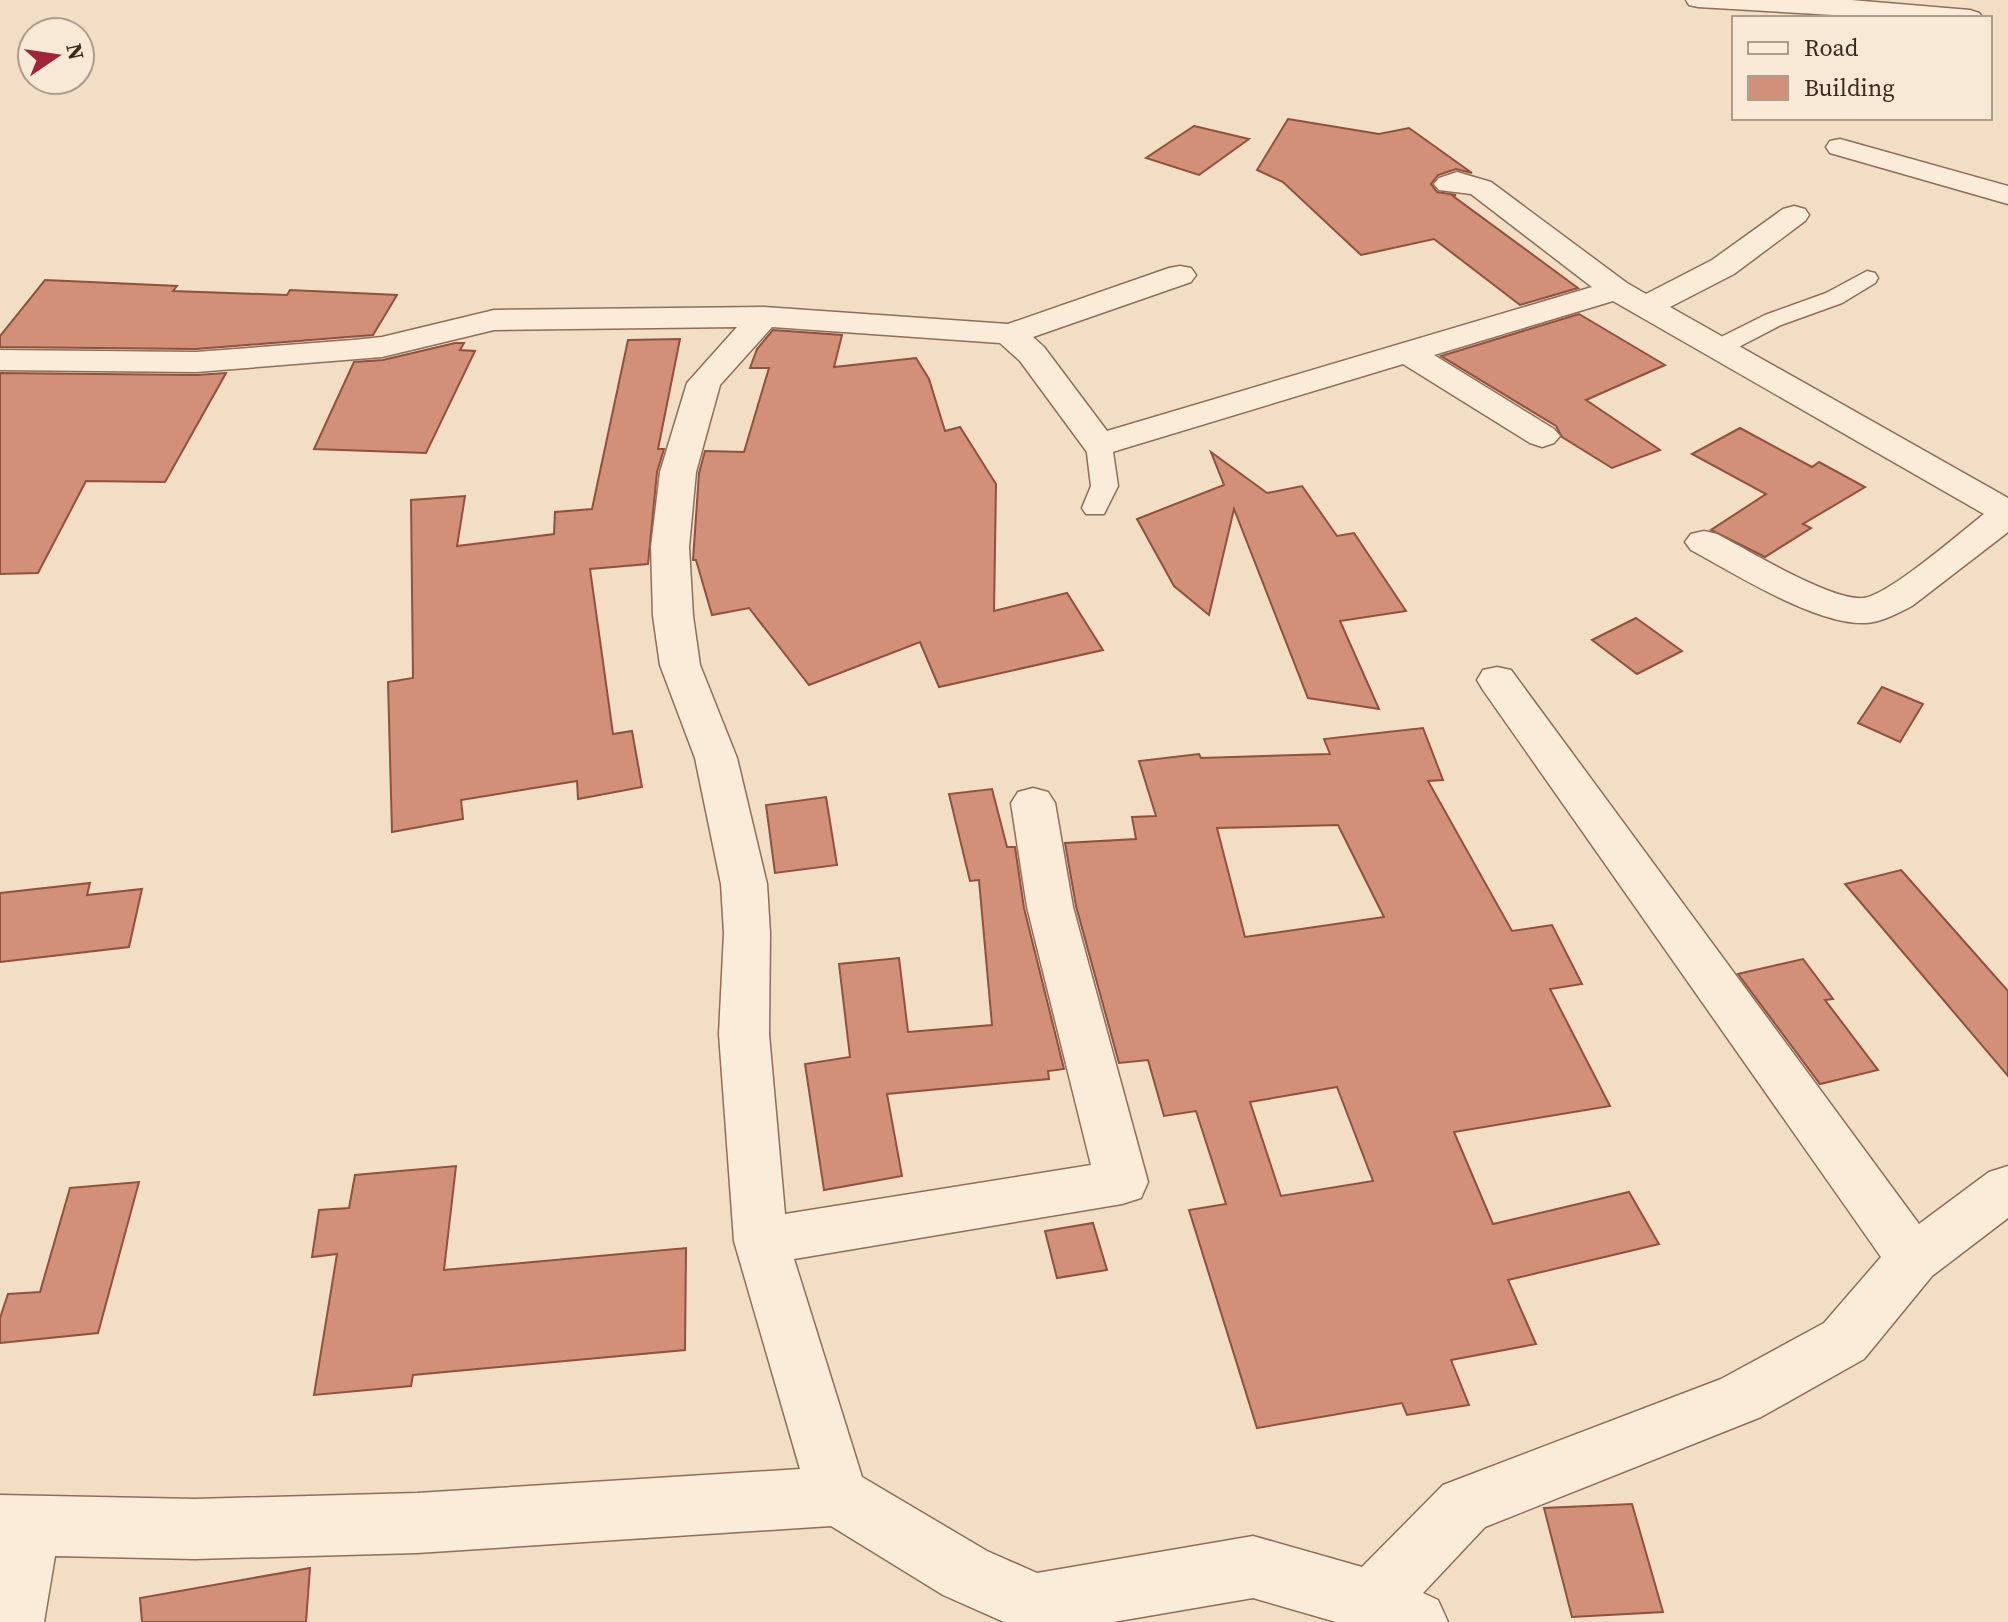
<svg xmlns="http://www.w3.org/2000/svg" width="2008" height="1622" font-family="'Source Serif 4',serif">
<rect width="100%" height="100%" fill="#f2ddc5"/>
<g fill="#d39078" stroke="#90513d" stroke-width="2" fill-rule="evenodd">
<path d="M1288,119L1379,134L1409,128L1472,173L1456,169L1438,175L1431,184L1437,192L1456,195L1453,196L1578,288L1520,305L1434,239L1361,255L1283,182L1257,170Z"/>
<path d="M1194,126L1249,139L1199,175L1146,158Z"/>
<path d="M45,280L177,286L173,291L287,295L290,290L397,295L373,335L196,349L0,347V336Z"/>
<path d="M1579,314L1665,365L1586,400L1660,450L1612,468L1562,437L1556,426L1441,356Z"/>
<path d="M773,330L842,335L834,367L916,358L929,379L945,431L960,427L996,484L994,611L1067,593L1103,650L939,687L920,642L809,685L749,608L712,615L696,560H693L699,473L705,451L744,452L769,368H750L757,349Z"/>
<path d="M680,339L658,449H664L657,472L648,564L590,569L613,734L632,731L642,787L578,799L577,781L461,800L463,819L392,832L388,682L413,678L411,500L465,496L457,546L554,534L555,512L592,509L628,340Z"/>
<path d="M455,343H464L460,350L475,351L426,453L314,449L354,362L383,360Z"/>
<path d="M0,373L196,375L226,373L165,482L86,481L38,573L0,574Z"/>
<path d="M1740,428L1812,467L1819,462L1865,487L1803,524L1811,528L1765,557L1711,530L1766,494L1692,454Z"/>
<path d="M1211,452L1267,493L1302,486L1337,536L1354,533L1406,611L1340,621L1379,709L1308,698L1234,509L1209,615L1174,586L1137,519L1224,485Z"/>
<path d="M1636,618L1682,651L1637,674L1592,640Z"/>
<path d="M1882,687L1923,704L1900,742L1858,723Z"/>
<path d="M1423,728L1443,780L1428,781L1512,931L1552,925L1582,984L1550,989L1610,1106L1454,1132L1493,1224L1629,1192L1659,1244L1508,1280L1536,1344L1451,1360L1469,1405L1407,1415L1402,1403L1257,1428L1189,1210L1226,1204L1196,1111L1164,1116L1148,1060L1119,1063L1076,906L1065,843L1136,839L1132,817L1156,816L1139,761L1199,754L1201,758L1330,754L1324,739ZM1338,825L1384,917L1245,937L1217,828ZM1337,1087L1373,1181L1281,1196L1250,1102Z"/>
<path d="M992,789L1007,847H1015L1024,908L1064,1069L1048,1071L1049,1079L887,1094L902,1176L824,1190L805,1064L850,1057L839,964L899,958L908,1032L992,1025L979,880L970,881L949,794Z"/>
<path d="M826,797L837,865L775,873L766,805Z"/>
<path d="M1901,870L2008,991V1076L1845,884Z"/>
<path d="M90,883L87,895L142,889L129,947L0,962V893Z"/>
<path d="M1803,959L1833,999L1825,1000L1878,1070L1820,1084L1738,974Z"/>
<path d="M456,1166L444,1270L686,1248L685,1350L413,1375L411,1386L314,1395L337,1254L312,1257L319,1210L349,1208L355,1175Z"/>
<path d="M139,1182L98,1333L0,1343V1318L8,1294L40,1292L70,1188Z"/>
<path d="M1093,1223L1107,1270L1057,1278L1045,1231Z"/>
<path d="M1632,1504L1663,1612L1572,1617L1544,1508Z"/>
<path d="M310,1568L306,1622H142L140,1598Z"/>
</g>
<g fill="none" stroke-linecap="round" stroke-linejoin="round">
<defs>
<g id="lane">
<path d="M1867,271L1875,273L1878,278L1875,283L1842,303L1781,325L1727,353H1709L1706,348L1709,343L1765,315L1826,293Z"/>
<path d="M1099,437L1108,440L1112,445L1118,486L1104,514H1086L1082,508L1091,486L1086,445L1090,440Z"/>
</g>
<g id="street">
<path d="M1686,0H1851L1970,10L1979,13L1983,18H1885L1698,7L1689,5Z"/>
<path d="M1840,139L2008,186V204L1830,153L1826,147L1830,141Z"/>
<path d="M1457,172L1491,182L1627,283L1646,294L1712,260L1783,209L1794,206L1805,209L1809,215L1805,221L1734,274L1670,307L2008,498V532L1912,606C1898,613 1882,622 1866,623C1817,626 1734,573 1691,550L1685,542L1691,534L1704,531L1717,534C1748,550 1831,601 1863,598C1888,596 1961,532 1984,514L1613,301L1434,355L1554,429L1560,436L1554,443L1542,447L1530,443L1403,364L1099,456L1087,452L1020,361L1000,343L772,327L720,385L696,472L689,547L693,616L700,665L737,758L767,884L770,933L769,1034L785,1214L1091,1165L1027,907L1011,803L1018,792L1033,788L1048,792L1055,803L1073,907L1148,1182L1141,1198L1122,1204L794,1259L862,1477L987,1551L1037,1573L1253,1536L1362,1567L1443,1485L1721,1379L1824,1323L1881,1257L1483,690L1477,680L1483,670L1497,667L1511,670L1919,1224L1989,1172L2008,1166V1218L1932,1276L1864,1359L1761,1417L1485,1527L1423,1593L1438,1600L1448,1622H1336L1253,1598L1113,1622H1004L943,1595L831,1526L417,1553L195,1559L55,1556L44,1622H0V1495L195,1499L417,1493L800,1469L734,1241L719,1034L724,933L721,884L695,758L660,665L653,616L651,547L660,472L687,383L737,327L494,330L382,357L196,372L0,370V350L196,352L353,340L382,337L494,310L764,307L1008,324L1169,268L1180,266L1191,268L1196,275L1191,282L1033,337L1044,347L1107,431L1592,287L1471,194L1439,190L1434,184L1439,178Z"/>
</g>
</defs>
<use href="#lane" stroke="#8f6d59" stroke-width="3"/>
<use href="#street" stroke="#8f6d59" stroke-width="3"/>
<use href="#lane" fill="#fbecda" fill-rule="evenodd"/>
<use href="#street" fill="#fbecda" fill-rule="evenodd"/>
</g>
<rect x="1732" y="16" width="260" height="104" fill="#f8e9d6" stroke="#ae9c8c" stroke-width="2"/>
<rect x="1748" y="42" width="40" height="12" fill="#fbecda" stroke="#ae9c8c" stroke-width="2"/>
<text x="1804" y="56" font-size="24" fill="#3e291e">Road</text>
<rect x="1748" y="76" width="40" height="24" fill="#d39078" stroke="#ae9c8c" stroke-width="2"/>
<text x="1804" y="96" font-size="24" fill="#3e291e">Building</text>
<g transform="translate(56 56) rotate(77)"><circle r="38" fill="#f8e9d6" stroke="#ae9c8c" stroke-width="2"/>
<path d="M0-6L14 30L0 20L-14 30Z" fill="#a32439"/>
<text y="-12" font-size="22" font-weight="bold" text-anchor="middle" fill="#3e291e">N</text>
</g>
</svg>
